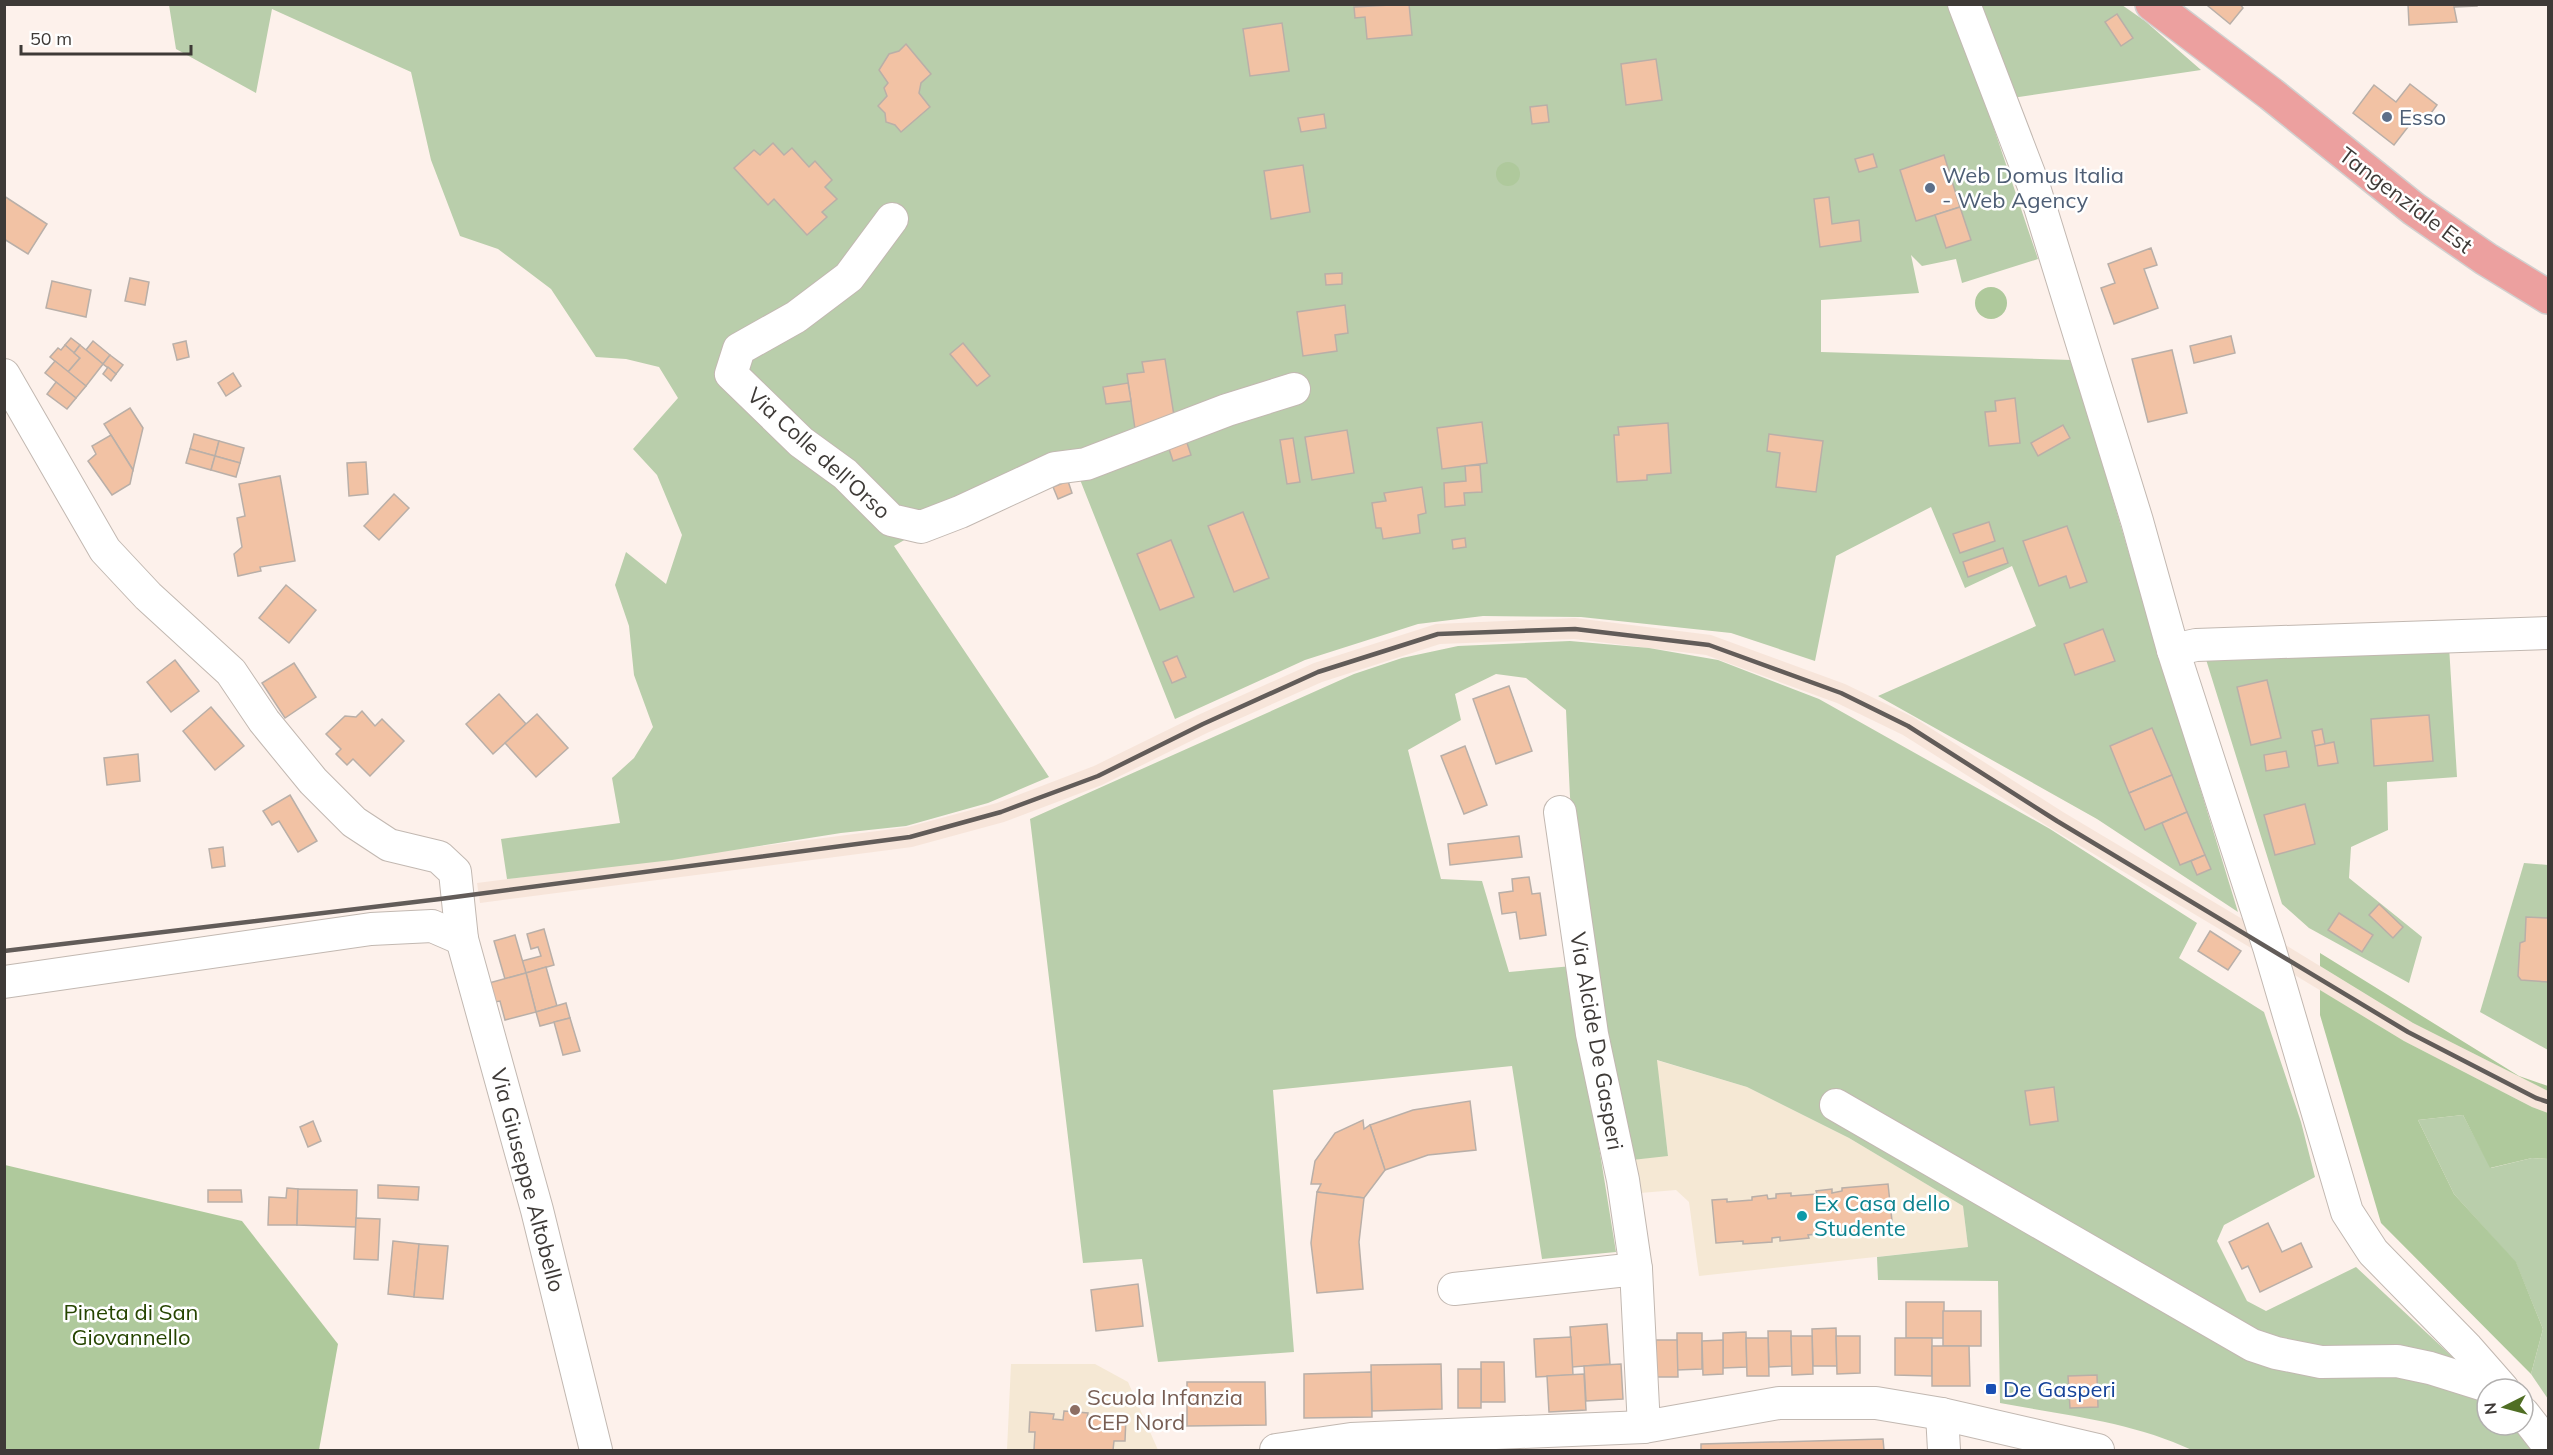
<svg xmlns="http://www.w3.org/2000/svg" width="2553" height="1455" font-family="Mulish,sans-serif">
<rect width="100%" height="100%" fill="#fdf1eb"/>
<g fill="#f7e5da">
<path d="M1575,618L1711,635L1845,684L1913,717L2063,812L2244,920L2251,948L2052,829L1903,735L1837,703L1706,655L1574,639L1440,644L1322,682L1207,733L1102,785L1004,822L912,847L480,903L477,883L908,827L997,803L1094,766L1198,715L1314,663L1436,624Z"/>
<path d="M2274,938L2413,1023L2548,1091V1113L2532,1107L2404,1041L2280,966Z"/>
</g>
<g fill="#f5e8d4">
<path d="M1656,1060L1747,1087L1849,1138L1963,1206L1968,1247L1699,1276L1689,1202L1676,1190L1640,1193L1632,1160L1668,1155Z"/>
<path d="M1011,1364H1095L1128,1382L1158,1450H1007Z"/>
</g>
<g fill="#b9ceab">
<path d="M169,5H2122L2145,21L2201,70L1985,102L2038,259L1962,283L1956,259L1922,266L1911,255L1919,293L1821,300V352L2072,360L2142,598L2238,912L2097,819L1878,696L2036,626L2012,566L1965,588L1931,507L1836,556L1815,661L1731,633L1581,617L1483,616L1418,624L1305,660L1175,719L1071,457L1020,473L894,546L1049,777L988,803L906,826L841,833L672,860L507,879L501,839L620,823L612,778L634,758L653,727L634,675L629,626L615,585L626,552L666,584L682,535L657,475L633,449L678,398L659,367L626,359L596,357L551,289L498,249L460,236L431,160L411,72L272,9L256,93L176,49Z"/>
<path d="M1570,641L1649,648L1718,660L1819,699L2050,829L2197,923L2179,958L2264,1012L2301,1122L2315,1177L2224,1225L2217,1241L2247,1301L2266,1311L2356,1267L2487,1389V1425H2523L2541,1450H2192C2133,1422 2064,1415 2000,1403L1998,1281L1878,1280L1877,1257L1968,1247L1963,1206L1849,1138L1747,1087L1657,1060L1668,1156L1632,1160L1604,1049L1570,797L1566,710L1526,678L1496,674L1455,694L1461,720L1408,750L1441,879L1482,881L1509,972L1572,966L1584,1054L1616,1252L1542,1259L1512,1066L1273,1090L1294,1352L1158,1362L1142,1259L1083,1263L1030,819L1354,674L1402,658L1458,646Z"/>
<path d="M2449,646L2457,777L2387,782L2388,830L2351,847L2349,878L2422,937L2409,983L2309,928L2282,904L2204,653Z"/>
<path d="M2524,863L2548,865V1050L2480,1012Z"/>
<path d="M2463,1115L2491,1168L2532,1158L2548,1159V1399L2531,1374L2543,1329L2516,1263L2454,1194L2418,1120Z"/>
</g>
<g fill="#afc99c">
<circle cx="1508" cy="174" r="12"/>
<circle cx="1991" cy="303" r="16"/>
<path d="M2320,953L2519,1076L2548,1086V1091L2413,1023L2320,966Z"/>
<path d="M2320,990L2404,1041L2532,1107L2548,1113V1159L2532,1158L2490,1168L2463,1115L2418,1120L2454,1194L2516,1262L2543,1329L2531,1374L2381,1223L2320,1015Z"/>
<path d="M5,1165L242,1221L338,1344L319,1450H5Z"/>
</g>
<g fill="#f2c2a4" stroke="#b9afa8" stroke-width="1.5">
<path d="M1409,4L1412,35L1367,39L1365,17L1355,18L1354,7Z"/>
<path d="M2210,4H2240L2243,8L2230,24L2208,6Z"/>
<path d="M2408,4H2477V6L2454,7L2457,22L2409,25Z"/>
<path d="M2117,14L2133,38L2121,46L2105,22Z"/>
<path d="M1282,23L1289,71L1250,76L1243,29Z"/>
<path d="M906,44L931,74L921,83L919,93L930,107L901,132L895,125L886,122L885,113L878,106L887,96L884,88L888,83L879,70L889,54L899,51Z"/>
<path d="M1656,59L1662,100L1626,105L1621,64Z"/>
<path d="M2410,84L2437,105L2426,120L2418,114L2394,145L2353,113L2374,85L2396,102Z"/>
<path d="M1547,105L1549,122L1532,124L1530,107Z"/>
<path d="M1324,114L1326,128L1301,132L1298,118Z"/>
<path d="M773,143L784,155L792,148L809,167L815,161L832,180L825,187L837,199L822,212L827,217L807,235L774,199L768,205L734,168L754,150L760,155Z"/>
<path d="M1873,154L1877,167L1859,172L1855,159Z"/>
<path d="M1944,155L1960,207L1916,221L1900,170Z"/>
<path d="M1303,165L1310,212L1271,219L1264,171Z"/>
<path d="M4,196L47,224L28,254L4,239Z"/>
<path d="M1829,197L1832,224L1859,220L1861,241L1820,247L1814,199Z"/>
<path d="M1960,207L1971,240L1946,248L1935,215Z"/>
<path d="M2151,248L2157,265L2144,269L2158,308L2114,324L2101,288L2115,283L2108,264Z"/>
<path d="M1342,273V284L1326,285L1325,274Z"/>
<path d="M130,278L149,282L145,305L125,301Z"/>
<path d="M52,281L91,290L86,317L46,308Z"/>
<path d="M1345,305L1348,333L1335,335L1337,351L1303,356L1297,312Z"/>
<path d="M2231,336L2235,353L2194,363L2190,346Z"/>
<path d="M71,338L80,345L74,353L65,345Z"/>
<path d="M93,341L110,355L103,364L86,350Z"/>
<path d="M186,341L189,357L177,360L173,344Z"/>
<path d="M963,343L990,376L977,386L950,354Z"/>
<path d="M65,345L80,358L68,372L50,357L58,348L61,350Z"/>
<path d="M80,345L103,364L86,386L68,372L80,358L74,353Z"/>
<path d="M2172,350L2187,413L2148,422L2132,359Z"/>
<path d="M110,355L123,365L116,374L103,364Z"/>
<path d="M1165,359L1175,422L1135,429L1127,374L1144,372L1142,362Z"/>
<path d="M55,361L86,386L76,398L45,373Z"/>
<path d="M108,367L116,374L111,381L103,374Z"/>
<path d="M233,373L241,386L226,396L218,383Z"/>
<path d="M56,382L76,398L67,409L47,394Z"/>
<path d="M1128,383L1131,401L1106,404L1103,387Z"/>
<path d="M2015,398L2020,443L1989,446L1985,412L1996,411L1995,401Z"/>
<path d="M130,408L143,428L133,470L104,424Z"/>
<path d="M1482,422L1487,463L1442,469L1437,428Z"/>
<path d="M1668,423L1671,473L1647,475V480L1617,482L1614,435H1619L1618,427Z"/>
<path d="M2063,425L2070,438L2038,456L2031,443Z"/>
<path d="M1347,430L1354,473L1312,480L1305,437Z"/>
<path d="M194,434L219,441L215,456L190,449Z"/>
<path d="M1769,434L1823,441L1816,492L1776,487L1780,453L1767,451Z"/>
<path d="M111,435L133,470L130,484L112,495L88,461L96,454L92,446Z"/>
<path d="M1185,437L1191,455L1173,461L1167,443Z"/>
<path d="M1293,438L1300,482L1287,484L1280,440Z"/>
<path d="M219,441L244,448L240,463L215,456Z"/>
<path d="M190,449L215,456L211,470L186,463Z"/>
<path d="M215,456L240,463L236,477L211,470Z"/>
<path d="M366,462L368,494L349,496L347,463Z"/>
<path d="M1480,465L1482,492L1464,493L1465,505L1445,507L1444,483L1466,481L1465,466Z"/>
<path d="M280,476L295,561L260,567L261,571L238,576L234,554L242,547L237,518L245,516L239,484Z"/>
<path d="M1068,481L1072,493L1058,499L1053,487Z"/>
<path d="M1422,487L1426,513L1418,515L1420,533L1383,539L1381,528H1376L1372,503L1386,501L1384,493Z"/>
<path d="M394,494L409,508L379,540L364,526Z"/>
<path d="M1243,512L1269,578L1234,592L1208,526Z"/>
<path d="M1989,522L1995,541L1960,553L1953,534Z"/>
<path d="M2067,526L2087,582L2070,588L2066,576L2039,586L2023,541Z"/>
<path d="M1465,538L1466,547L1453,549L1452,540Z"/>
<path d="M1171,540L1194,597L1160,610L1137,554Z"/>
<path d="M2003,548L2008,563L1968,577L1963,562Z"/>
<path d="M286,585L316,610L289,643L259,618Z"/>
<path d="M2103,629L2115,661L2075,675L2064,644Z"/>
<path d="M1177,656L1186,677L1172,683L1163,662Z"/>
<path d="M175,660L199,691L171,712L147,682Z"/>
<path d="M294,663L316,697L285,718L262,683Z"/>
<path d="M2267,680L2281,738L2251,745L2237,687Z"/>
<path d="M1509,686L1532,751L1496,764L1473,699Z"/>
<path d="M499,694L526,724L493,754L466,724Z"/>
<path d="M211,707L244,746L215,770L183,731Z"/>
<path d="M362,711L375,726L382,719L404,741L370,776L353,759L347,765L336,754L341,749L326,734L345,716L356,717Z"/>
<path d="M537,714L568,748L536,777L505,743Z"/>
<path d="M2429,715L2433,761L2374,766L2371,719Z"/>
<path d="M2152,728L2172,775L2129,793L2110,746Z"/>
<path d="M2322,729L2325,744L2315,746L2312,731Z"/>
<path d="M2334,742L2338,763L2318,766L2315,746Z"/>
<path d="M1465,746L1487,805L1464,814L1441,756Z"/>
<path d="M2286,751L2289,767L2266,771L2264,755Z"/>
<path d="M138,754L140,781L107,785L104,758Z"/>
<path d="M2172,775L2187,812L2145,830L2129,793Z"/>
<path d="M290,795L317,841L298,852L279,821L272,825L263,811Z"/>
<path d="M2305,804L2315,844L2275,855L2264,815Z"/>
<path d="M2187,812L2205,855L2180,865L2162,823Z"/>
<path d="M1519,836L1522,857L1450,865L1448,844Z"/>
<path d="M223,847L225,866L212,868L209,849Z"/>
<path d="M2205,855L2211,869L2197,875L2191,861Z"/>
<path d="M1529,877L1532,894L1540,893L1546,935L1520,939L1516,912L1502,914L1499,893L1513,891L1512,879Z"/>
<path d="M2379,904L2403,927L2393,938L2369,915Z"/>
<path d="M2339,913L2373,935L2362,952L2328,930Z"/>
<path d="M2526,917L2548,918V982L2521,980L2518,976L2520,943L2525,941Z"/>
<path d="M544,929L554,965L526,973L522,961L541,956L538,947L531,949L527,934Z"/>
<path d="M2210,931L2241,951L2228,970L2198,951Z"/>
<path d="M515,935L526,973L505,979L494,941Z"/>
<path d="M546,967L557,1006L536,1012L526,973Z"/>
<path d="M526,973L536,1012L505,1020L500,1001L495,1002L489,983Z"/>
<path d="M566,1003L570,1018L540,1026L536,1012Z"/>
<path d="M570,1018L580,1051L563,1055L554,1022Z"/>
<path d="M2054,1087L2058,1121L2030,1125L2025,1091Z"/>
<path d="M1470,1101L1476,1150L1428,1155L1385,1170L1370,1125L1413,1110Z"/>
<path d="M1363,1120L1364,1129L1370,1125L1385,1170L1364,1198L1317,1192L1321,1184H1311L1315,1161L1335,1133Z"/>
<path d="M313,1121L321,1141L308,1147L300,1127Z"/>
<path d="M1888,1184L1893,1230L1846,1235V1231L1808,1235L1809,1238L1780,1241V1237L1772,1238V1242L1743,1244V1241L1716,1243L1712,1200L1727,1199V1202L1752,1200V1197L1767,1195L1768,1199L1776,1198V1194L1791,1193V1196L1817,1194L1816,1191L1832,1189V1193L1842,1191V1188Z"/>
<path d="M378,1185L419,1187L418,1200L378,1198Z"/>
<path d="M287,1188L298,1189L297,1225H268L269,1197L286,1198Z"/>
<path d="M298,1189L357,1190L356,1227L297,1225Z"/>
<path d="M208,1190H241L242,1202H208Z"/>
<path d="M1317,1192L1364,1198L1359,1242L1363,1289L1317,1293L1311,1243Z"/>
<path d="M356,1218L380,1219L378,1260L354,1259Z"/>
<path d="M2268,1223L2282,1252L2301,1243L2312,1267L2260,1292L2248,1266L2242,1269L2229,1242Z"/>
<path d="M393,1241L419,1244L414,1297L388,1294Z"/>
<path d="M419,1244L448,1246L443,1299L414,1297Z"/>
<path d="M1138,1284L1143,1326L1096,1331L1091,1290Z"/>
<rect x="1906" y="1302" width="38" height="36"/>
<rect x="1943" y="1311" width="38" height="35"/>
<path d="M1607,1324L1610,1364L1572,1367L1570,1327Z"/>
<path d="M1836,1328L1837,1366H1813L1812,1329Z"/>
<path d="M1768,1331H1791L1792,1366L1769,1367Z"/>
<path d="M1746,1332L1747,1367L1723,1368V1333Z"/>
<path d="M1677,1333H1702V1369L1677,1370Z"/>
<path d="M1791,1336H1812L1813,1374L1792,1375Z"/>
<path d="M1836,1336H1860V1373L1837,1374Z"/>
<path d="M1571,1337L1573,1375L1536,1377L1534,1339Z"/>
<path d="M1746,1338H1768L1769,1376H1747Z"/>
<path d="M1895,1338H1932V1376L1895,1375Z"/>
<path d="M1656,1340H1677L1678,1377H1656Z"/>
<path d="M1723,1340V1374L1703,1375L1702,1341Z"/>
<path d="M1932,1346H1969L1970,1386H1932Z"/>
<path d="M1481,1362H1504L1505,1402H1481Z"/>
<path d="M1441,1364L1442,1409L1372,1411L1371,1365Z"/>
<path d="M1621,1364L1623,1399L1586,1401L1584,1366Z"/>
<rect x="1458" y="1369" width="23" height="39"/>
<path d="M1371,1372L1372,1417L1304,1418V1374Z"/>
<path d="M1584,1374L1586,1410L1549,1412L1547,1376Z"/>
<path d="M2097,1375L2098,1407L2070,1408L2068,1376Z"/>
<path d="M1187,1382H1265L1266,1425L1187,1426Z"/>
<path d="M1064,1411L1088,1413L1087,1418L1102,1419V1415L1126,1417L1125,1441H1114L1113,1450H1028H1034L1035,1432H1029L1030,1412L1054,1414L1053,1419L1063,1420Z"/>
<path d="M1883,1439L1884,1450H1701V1444Z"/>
</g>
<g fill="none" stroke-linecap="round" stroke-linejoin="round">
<defs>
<g id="minor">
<path d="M1964,4L2033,184L2137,521L2173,650L2269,947L2347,1212L2373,1252L2467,1348L2503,1389"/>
<path d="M892,219L849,277L796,317L739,349L731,374L801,442L845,474L891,520L921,527L960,512L1055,468L1086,464L1227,410L1294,389"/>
<path d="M4,375L105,550L148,596L231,672L264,721L313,781L354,822L389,845L439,857L455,872L462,939L537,1210L596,1450"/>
<path d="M2173,650L2196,645L2548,633"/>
<path d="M1560,812L1592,1034L1623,1180L1636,1269L1644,1427"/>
<path d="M4,982L371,929L432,926L462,939"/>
<path d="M1836,1105L2252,1345L2276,1353L2321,1362L2397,1361L2430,1368L2497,1389"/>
<path d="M1454,1289L1636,1269"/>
<path d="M2523,1413L2548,1445"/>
<path d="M1942,1414L1944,1450"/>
<path d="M1276,1450L1351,1439L1644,1427L1779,1403H1876L1942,1414L2098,1450"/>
</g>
<path id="major" d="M2152,4L2271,94L2414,209L2486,259L2548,297"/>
</defs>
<use href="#minor" stroke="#c2b8b1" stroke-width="34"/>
<use href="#major" stroke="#d1d0cf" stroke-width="36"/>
<use href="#minor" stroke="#fff" stroke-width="32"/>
<use href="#major" stroke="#eca09f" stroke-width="33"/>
<path stroke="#625c59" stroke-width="4.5" d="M4,951L440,899L910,837L1001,812L1098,776L1203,724L1318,672L1438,634L1575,629L1709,645L1841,693L1908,726L2057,821L2408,1032L2536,1098L2548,1102"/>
</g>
<g fill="#5c6f8a" stroke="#fff" stroke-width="2">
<circle cx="2387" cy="117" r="6"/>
<circle cx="1930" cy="188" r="6"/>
</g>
<circle fill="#0f9aa8" stroke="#fff" stroke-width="2" cx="1802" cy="1216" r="6"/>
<rect fill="#1a4fb4" stroke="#fff" stroke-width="2" x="1985" y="1383" width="12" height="12" rx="3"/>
<circle fill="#8d6e63" stroke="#fff" stroke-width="2" cx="1075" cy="1410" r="6"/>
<g text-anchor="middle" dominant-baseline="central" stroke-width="5" stroke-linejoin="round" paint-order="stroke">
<g font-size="22" fill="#4e5e75" stroke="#fff" text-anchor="start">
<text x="2399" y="117">Esso</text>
<text x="1942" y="175">Web Domus Italia<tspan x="1942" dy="25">- Web Agency</tspan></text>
</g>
<g font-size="22" fill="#3e3a37" stroke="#fff">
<text transform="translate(2406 200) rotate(37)">Tangenziale Est</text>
<text transform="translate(819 453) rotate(42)">Via Colle dell'Orso</text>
<text transform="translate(1597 1041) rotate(80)">Via Alcide De Gasperi</text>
<text transform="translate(528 1180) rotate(75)">Via Giuseppe Altobello</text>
</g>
<g font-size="22" fill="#0d838f" stroke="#fff" text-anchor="start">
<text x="1814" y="1203">Ex Casa dello<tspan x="1814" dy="25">Studente</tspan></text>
</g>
<g font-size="22" fill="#264501" stroke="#fff">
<text x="131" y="1312">Pineta di San<tspan x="131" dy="25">Giovannello</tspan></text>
</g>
<g font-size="22" fill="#164399" stroke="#fff" text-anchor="start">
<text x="2003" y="1389">De Gasperi</text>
</g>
<g font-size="22" fill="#785e54" stroke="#fff" text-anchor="start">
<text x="1087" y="1397">Scuola Infanzia<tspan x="1087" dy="25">CEP Nord</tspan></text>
</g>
</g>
<rect width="2553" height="1455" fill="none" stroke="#3e3a37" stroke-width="12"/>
<g transform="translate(2505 1407) rotate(264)"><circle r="28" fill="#ffffff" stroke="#b2b0af" stroke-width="1.5"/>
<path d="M0-4.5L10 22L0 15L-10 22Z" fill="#506e24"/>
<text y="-9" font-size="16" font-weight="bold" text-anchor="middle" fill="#3e3a37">N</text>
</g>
<path d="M21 45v9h170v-9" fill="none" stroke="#3e3a37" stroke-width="3"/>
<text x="30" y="45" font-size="18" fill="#3e3a37" stroke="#ffffff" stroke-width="4.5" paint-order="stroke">50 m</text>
</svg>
